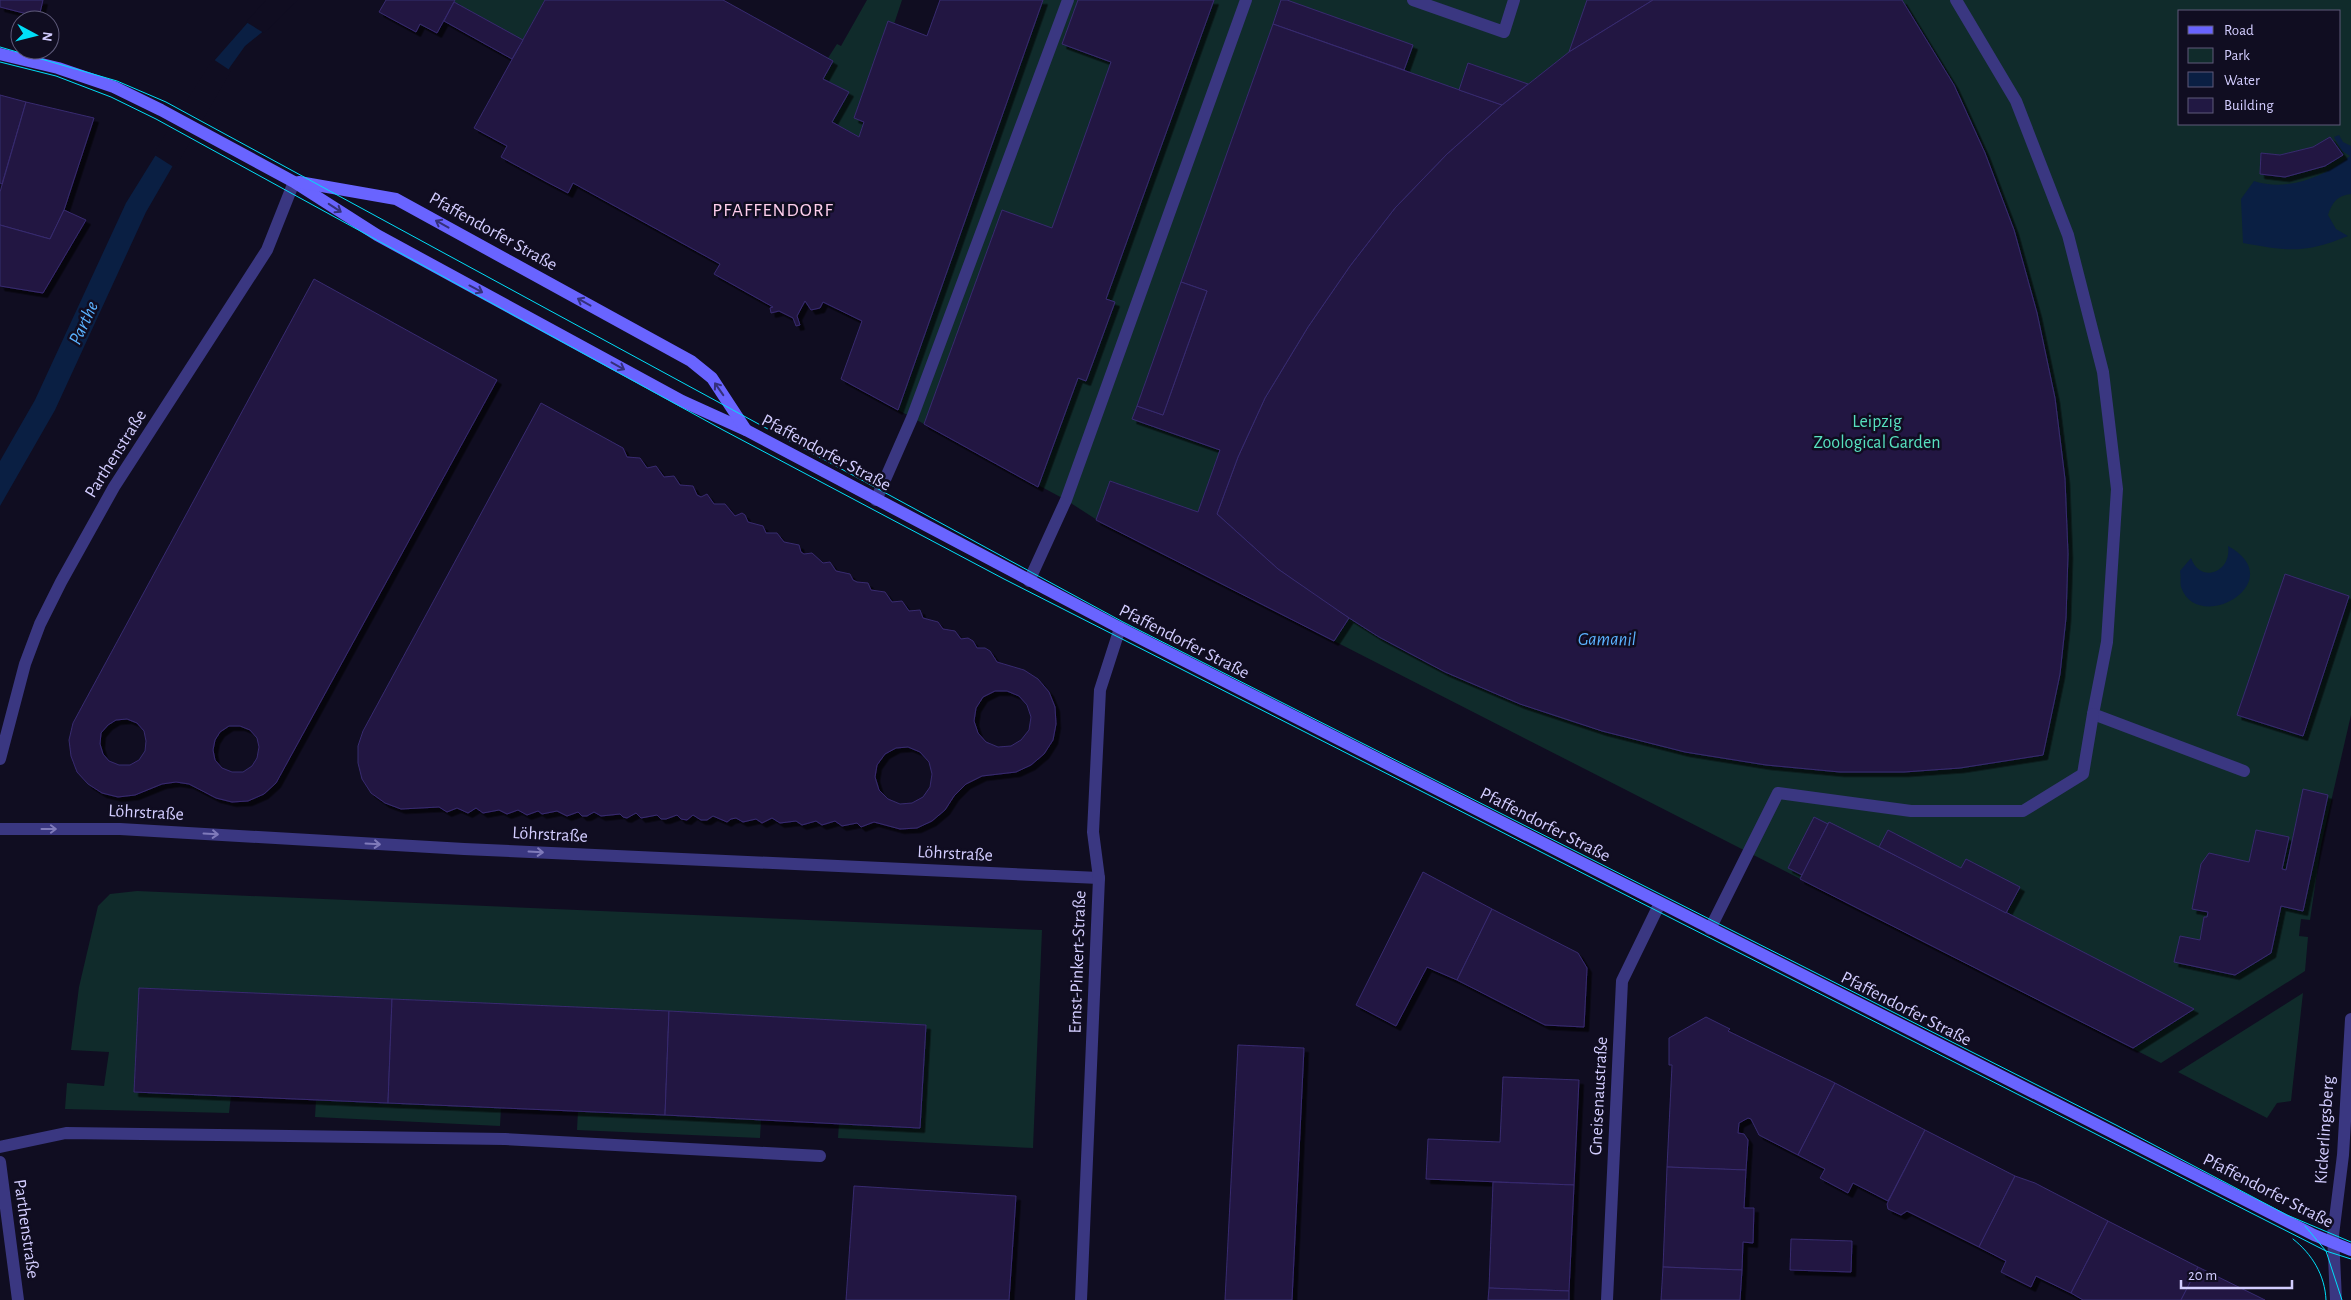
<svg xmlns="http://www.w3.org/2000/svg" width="2351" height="1300" font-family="'Alegreya Sans',sans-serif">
<defs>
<filter id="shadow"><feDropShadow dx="4.5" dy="4.5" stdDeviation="0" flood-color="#0009"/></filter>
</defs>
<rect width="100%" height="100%" fill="#100d21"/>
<g fill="#102b2b" fill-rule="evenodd">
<path d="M386,0H545L512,59L444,21L437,33L420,25L416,32L379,12Z"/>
<path d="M867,0H902L894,24L888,22L854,118L864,122L859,137L832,122L848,92L823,79L833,61L828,58L837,44L841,46Z"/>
<path d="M1043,0H2351V715L2321,845L2310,920L2301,919L2299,936L2308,937L2305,971L2161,1063L1097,520L1066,500L898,410ZM2180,11H2340V124H2180Z"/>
<path d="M137,891L1042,930L1033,1148L838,1138L839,1123L920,1128L926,1025L139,988L231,1096L229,1113L65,1109L67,1083L104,1086L109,1052L71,1050L79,987L98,906L110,894Z"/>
<path d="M2303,993L2291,1101L2277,1103L2267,1118L2178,1072Z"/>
<path d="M316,1100L501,1107L500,1126L315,1117Z"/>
<path d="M578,1111L761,1120L760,1138L577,1130Z"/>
</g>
<g fill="#0a1f43">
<path d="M250,20L266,29L245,46L230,67L146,212L55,410L0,506V461L35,400L126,203L214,61Z"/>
<path d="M2339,135L2343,142L2351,146V194C2338,195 2332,202 2328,215L2336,229L2348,236C2304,254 2288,251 2243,243L2241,199L2254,181C2287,192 2324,177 2350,156L2342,151L2334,137Z"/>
<path d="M2228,546C2292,581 2198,636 2181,587C2180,583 2181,576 2180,571L2191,558C2200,584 2232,573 2228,546Z"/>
</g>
<g fill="#100d21">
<path d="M266,0H298L264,33L246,22Z"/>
<path d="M213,59L231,71L175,168L153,154Z"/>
</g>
<g fill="#211843" stroke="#382a6f" fill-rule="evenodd" filter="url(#shadow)">
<path d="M0,0H43L39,17L0,7Z"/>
<path d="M386,0H455L437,33L420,24L416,32L379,12Z"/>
<path d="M545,0H723L833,61L823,79L849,92L832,122L859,137L864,122L854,118L888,21L927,36L940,0H1043L898,410L841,379L862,321L823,302L820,308L811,310L805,301L797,316L800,325L796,326L793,318L779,311L771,313L770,308L773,307L714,274L720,264L573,183L568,193L547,182L501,157L507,146L474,128Z"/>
<path d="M1078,0H1214L1106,299L1115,302L1086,381L1078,378L1038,487L924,424L1002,210L1052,228L1111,62L1062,44Z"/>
<path d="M1281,0H1287L1413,45L1404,70L1273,24Z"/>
<path d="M1587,0H1653L1569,52Z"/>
<path d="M1653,0H1902L1954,85L1985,153L2014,230L2037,313L2055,398L2065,479L2068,554L2066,618L2060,674L2043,755L1960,768L1904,772H1840L1766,765L1685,752L1602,731L1520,704L1445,672L1379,637L1324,602L1278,569L1217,514L1238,457L1265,398L1308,327L1350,266L1395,208L1447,154L1502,105L1569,52Z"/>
<path d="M454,2L523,40L512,59L444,21Z"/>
<path d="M1273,24L1502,105L1447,154L1395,208L1350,266L1308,327L1265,398L1238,457L1217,514L1278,569L1349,618L1334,641L1096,520L1110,481L1198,512L1220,450L1132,419L1137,406L1163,415L1207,291L1181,282Z"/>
<path d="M1468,63L1528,84L1502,105L1459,90Z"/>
<path d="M0,95L26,102L2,184L0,183Z"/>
<path d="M26,102L94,118L64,210L50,239L0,225V192Z"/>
<path d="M2330,137L2343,155L2325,166L2285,177L2260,174L2261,153L2280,155L2313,147Z"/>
<path d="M64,210L86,220L43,293L0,286V225L50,239Z"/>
<path d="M314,279L497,380L276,783L264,794L248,801L232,802L216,798L189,784L176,782L162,784L135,795L118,797L102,793L88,784L77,772L71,756L69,740L73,723ZM127,719L137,723L144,731L146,741L145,751L139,760L130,765H119L109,761L103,754L100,744L101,733L108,725L116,720ZM229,726H240L250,730L257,738L259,747L257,758L252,766L243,772H232L222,768L215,760L213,750L215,740L220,732Z"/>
<path d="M1181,282L1207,291L1163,415L1137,406Z"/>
<path d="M541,403L623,448L627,457L640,458L647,468L656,466L664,477L674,476L680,485L693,486L697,495L701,497L707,494L714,504H725L735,516L742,513L745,515L748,522L763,526L766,533H777L784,542L799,545L801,552L804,554L812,553L823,563L830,562L836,571L850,574L853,580L857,582L868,583L871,590L885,592L892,602L902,601L909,611L920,610L923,618L938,622L943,629L955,631L961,639L968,638L973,641L977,648H985L990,651L997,662L1024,670L1038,679L1049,692L1055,707L1056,724L1053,740L1044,754L1031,765L1016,772L982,776L966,784L954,796L945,810L932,821L917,828L900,829L874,822L861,827L857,823L842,826L835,821L822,825L816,821L802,825L796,821L780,823L772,818L762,823L756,819L743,822L736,818L731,819L727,822L713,816L707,820H701L693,815L687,820L681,819L677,815L666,819H661L657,815L641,818L636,813L627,818L623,817L620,814L601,816L594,812L587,816H582L578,812L567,816L557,811L542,814L538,811L527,815L518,810L507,814L499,810L483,813L476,808L468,813L457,808L447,812L439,807L401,809L385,803L371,793L362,779L358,763V746L363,731ZM995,691H1007L1019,696L1027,705L1031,717L1029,730L1021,740L1011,746L998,747L986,742L978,733L974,721L976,708L983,697ZM908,747L920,752L929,762L932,774L930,787L923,797L912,803L900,804L888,799L879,790L875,777L877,765L885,754L896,748Z"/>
<path d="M2285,574L2349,596L2303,736L2237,715Z"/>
<path d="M2303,789L2328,795L2303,911L2281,906L2271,953L2235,975L2174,962L2180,936L2200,940L2204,917H2207L2208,912L2192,909L2201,864L2209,853L2249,862L2256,830L2289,837L2282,869L2286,870Z"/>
<path d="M1814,817L1828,824L1802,875L1788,868Z"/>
<path d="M1829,822L1879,847L2194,1009L2133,1048L1800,879Z"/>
<path d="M1888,830L1961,868L1966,859L2020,887L2006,913L1879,847Z"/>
<path d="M1423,872L1492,909L1457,980L1427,967L1396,1026L1356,1005Z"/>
<path d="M1492,909L1578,953L1587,968L1584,1027L1545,1025L1457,980Z"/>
<path d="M139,988L392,999L388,1103L134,1092Z"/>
<path d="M392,999L669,1011L665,1115L388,1103Z"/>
<path d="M669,1011L926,1025L920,1128L665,1115Z"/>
<path d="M1706,1017L1730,1029L1728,1031L1835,1083L1798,1155L1759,1135L1751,1119L1748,1118L1739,1123L1738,1133L1744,1134L1748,1140L1746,1170L1667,1167L1672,1065H1669V1038Z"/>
<path d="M1238,1045L1304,1048L1292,1300H1225Z"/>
<path d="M1503,1077L1579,1080L1574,1185L1426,1179L1428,1139L1500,1142Z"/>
<path d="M1835,1083L1925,1130L1888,1201L1853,1183L1848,1193L1820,1178L1825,1169L1798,1155Z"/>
<path d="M1925,1130L2015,1176L1979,1247L1907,1211L1901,1215L1888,1209L1887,1204Z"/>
<path d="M1667,1167L1746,1170L1744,1208H1754L1753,1243L1743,1242L1742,1270L1663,1267Z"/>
<path d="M2015,1176L2035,1183L2108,1221L2071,1293L2036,1276L2031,1287L2001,1272L2006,1261L1979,1247Z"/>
<path d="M1493,1182L1574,1185L1569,1291L1489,1288Z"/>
<path d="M854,1186L1016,1196L1009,1300H846Z"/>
<path d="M2108,1221L2198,1267L2181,1300H2083L2071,1293Z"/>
<path d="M1791,1239L1852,1241L1851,1272L1790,1270Z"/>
<path d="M1663,1267L1742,1270L1740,1300H1661Z"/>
<path d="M2198,1267L2265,1300H2181Z"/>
<path d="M1489,1288L1569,1291V1300H1488Z"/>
</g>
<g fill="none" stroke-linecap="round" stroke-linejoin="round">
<g stroke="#3a3781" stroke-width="12">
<path d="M1413,0L1504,32L1514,0"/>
<path d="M1956,0L2016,101L2068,235L2103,372L2117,489L2107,642L2093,714L2244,771"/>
<path d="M876,500L912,418L1068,0"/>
<path d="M1029,581L1066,500L1246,0"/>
<path d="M1710,929L1778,793L1911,811H2023L2083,774L2093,714"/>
<path d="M0,1147L66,1133L505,1139L820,1156"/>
</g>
<g stroke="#3a3781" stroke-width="12">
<path d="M0,759L25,664L40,624L61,582L114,487L267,250L294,182"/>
<path d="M0,829H120L464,849L1099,878"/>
<path d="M0,1162L18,1300"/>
<path d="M1081,1300L1099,878L1093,832L1100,690L1120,628"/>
<path d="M1607,1300L1622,981L1660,903"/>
<path d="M2336,1300L2333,1235L2343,1155L2351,1019"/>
</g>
<g stroke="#6964ff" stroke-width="12">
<path d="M0,54L58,68L114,87L161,110L294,182L377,235L682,401L746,430L1120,628L2314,1235L2351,1250"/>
<path d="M299,182L396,199L691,361L712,378L746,430"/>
</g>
<g stroke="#00def8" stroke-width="1">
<path d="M0,47L117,81L166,102L1123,622L2116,1125L2287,1215L2351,1242"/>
<path d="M0,62L56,76L111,97L156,119L723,430L1004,579L2326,1251L2351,1259"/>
<path d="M2305,1226L2326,1251L2342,1300"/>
<path d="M2293,1239C2312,1254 2325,1275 2326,1300"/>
</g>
</g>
<defs><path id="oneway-shaft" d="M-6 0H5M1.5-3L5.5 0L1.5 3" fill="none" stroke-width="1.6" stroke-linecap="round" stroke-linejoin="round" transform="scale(1.25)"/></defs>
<g stroke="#34307a">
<use href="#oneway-shaft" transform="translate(335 208) rotate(33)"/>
<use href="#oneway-shaft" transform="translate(442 224) rotate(-151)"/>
<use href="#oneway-shaft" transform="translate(476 289) rotate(28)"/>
<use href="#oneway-shaft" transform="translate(584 302) rotate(-151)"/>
<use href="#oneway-shaft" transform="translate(618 366) rotate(29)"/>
<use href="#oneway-shaft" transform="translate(719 389) rotate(-125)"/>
</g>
<g stroke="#7f7aba">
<use href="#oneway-shaft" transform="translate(49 829)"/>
<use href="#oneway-shaft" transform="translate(211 834) rotate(3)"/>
<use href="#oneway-shaft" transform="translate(373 844) rotate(3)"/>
<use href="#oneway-shaft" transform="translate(536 852) rotate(3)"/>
</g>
<g text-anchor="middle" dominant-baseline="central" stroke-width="5" stroke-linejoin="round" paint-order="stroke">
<g font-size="18" fill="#d3cdff" stroke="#100d21">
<text transform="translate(493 232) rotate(29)">Pfaffendorfer Straße</text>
<text transform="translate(826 453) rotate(28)">Pfaffendorfer Straße</text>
<text transform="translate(116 454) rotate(-58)">Parthenstraße</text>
<text transform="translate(1184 642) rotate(27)">Pfaffendorfer Straße</text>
<text transform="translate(146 813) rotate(3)">Löhrstraße</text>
<text transform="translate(1545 825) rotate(27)">Pfaffendorfer Straße</text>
<text transform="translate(550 835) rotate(3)">Löhrstraße</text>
<text transform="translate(955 854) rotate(3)">Löhrstraße</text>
<text transform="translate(1078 962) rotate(-88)">Ernst-Pinkert-Straße</text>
<text transform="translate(1906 1009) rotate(27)">Pfaffendorfer Straße</text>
<text transform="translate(1599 1096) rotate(-87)">Gneisenaustraße</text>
<text transform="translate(2325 1130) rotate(-86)">Kickerlingsberg</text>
<text transform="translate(2268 1191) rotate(27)">Pfaffendorfer Straße</text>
<text transform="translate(26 1229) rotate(82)">Parthenstraße</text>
</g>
<g font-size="18" fill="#57e1bf" stroke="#100d21">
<text x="1877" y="422">Leipzig<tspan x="1877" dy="21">Zoological Garden</tspan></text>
</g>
<g font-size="19" letter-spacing="1" fill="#ffcfed" stroke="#100d21">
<text x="773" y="210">PFAFFENDORF</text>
</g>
<g font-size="19" font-style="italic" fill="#5bb2ff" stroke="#100d21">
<text transform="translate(84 323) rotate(-65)">Parthe</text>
<text x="1607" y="639">Gamanil</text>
</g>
</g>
<rect x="2178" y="10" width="162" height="115" fill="#100d21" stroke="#5e5a7a"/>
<rect x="2188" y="26" width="25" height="8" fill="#6964ff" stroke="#5e5a7a"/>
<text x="2224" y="35" font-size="15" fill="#d3cdff">Road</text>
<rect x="2188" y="48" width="25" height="15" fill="#102b2b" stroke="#5e5a7a"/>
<text x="2224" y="60" font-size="15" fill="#d3cdff">Park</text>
<rect x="2188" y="72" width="25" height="15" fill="#0a1f43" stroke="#5e5a7a"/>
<text x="2224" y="85" font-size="15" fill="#d3cdff">Water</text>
<rect x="2188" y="98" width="25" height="15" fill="#211843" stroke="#5e5a7a"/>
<text x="2224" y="110" font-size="15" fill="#d3cdff">Building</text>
<g transform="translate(35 35) rotate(97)"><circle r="24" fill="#100d21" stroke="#5e5a7a"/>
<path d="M0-4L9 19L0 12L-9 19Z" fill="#00def8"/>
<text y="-8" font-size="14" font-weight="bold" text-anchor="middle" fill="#d3cdff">N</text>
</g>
<path d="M2181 1280v8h111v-8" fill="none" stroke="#d3cdff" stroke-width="2.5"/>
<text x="2188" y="1280" font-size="15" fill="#d3cdff" stroke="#100d21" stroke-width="4" paint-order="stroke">20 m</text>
</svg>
